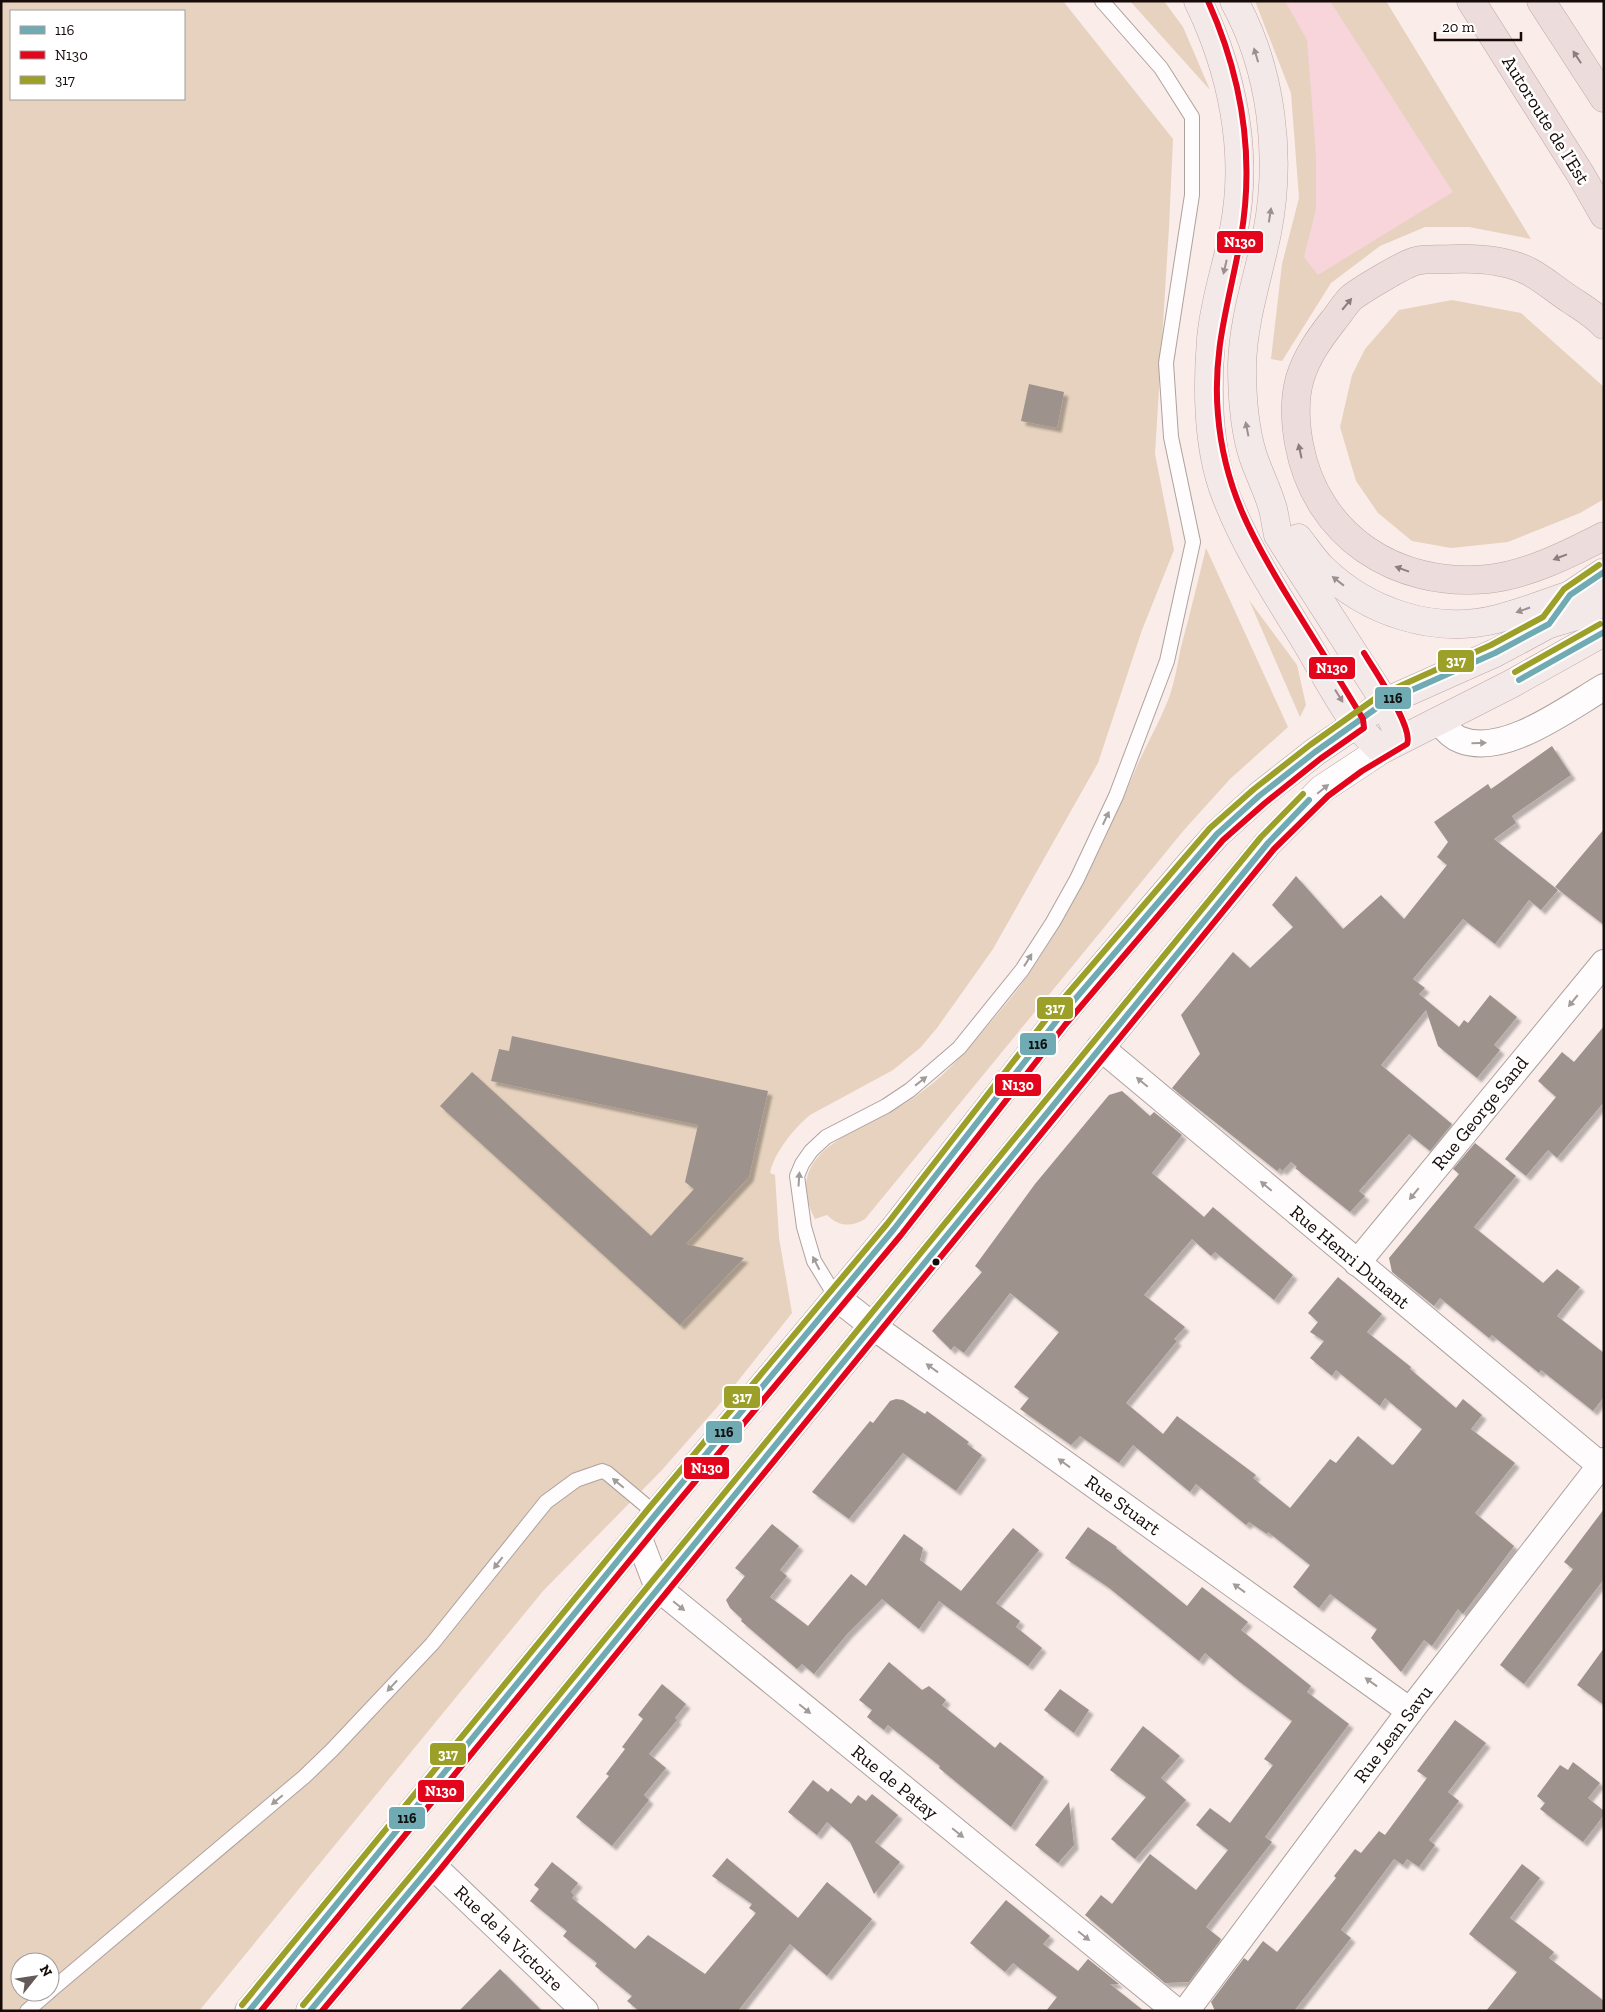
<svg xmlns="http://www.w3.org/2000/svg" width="1605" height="2012" font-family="'Zilla Slab',serif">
<defs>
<filter id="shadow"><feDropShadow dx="4.5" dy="4.5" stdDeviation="1" flood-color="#0004"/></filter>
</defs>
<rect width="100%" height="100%" fill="#f9ece9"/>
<g fill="#e6d2be" fill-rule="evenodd">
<path d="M1,1H1063L1173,139L1169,227L1155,454L1174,550L1142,630L1098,763L993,949L937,1028L920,1048L893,1070L810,1115C794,1128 774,1153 770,1173L775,1175L779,1238L792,1313L718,1406L662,1470L543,1591L199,2011H1ZM11,11H184V99H11ZM20,1962H50V1992H20Z"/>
<path d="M1130,1H1164L1183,27L1210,90Z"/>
<path d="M1255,1H1386L1531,239L1469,227H1425L1380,246L1331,283L1282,361L1271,359L1282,264L1299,198L1291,93Z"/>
<path d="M1452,300L1521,313L1604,387V499L1580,513L1508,542L1451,548L1412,541L1378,513L1356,481L1340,427L1352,375L1365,349L1399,310Z"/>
<path d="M1206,548L1288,727L1230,779L1184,830L865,1219C851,1227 839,1227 827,1215L815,1219C778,1150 864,1130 907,1102C931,1087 952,1067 971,1045C988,1025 1007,1004 1023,982C1071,915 1105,841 1137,766C1148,742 1161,719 1170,695C1175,679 1178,663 1181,647C1190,614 1198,581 1206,548Z"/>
<path d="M1249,600L1297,665L1306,705L1300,717Z"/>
</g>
<path fill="#f8d4db" d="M1285,1H1330L1453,192L1318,275L1304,257L1316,209V156L1307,40Z"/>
<g fill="#9e928c" filter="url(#shadow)">
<path d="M1029,384L1064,392L1057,428L1021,421Z"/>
<path d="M1552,746L1571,775L1512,816L1516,823L1494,839L1558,890L1541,910L1529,900L1495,944L1463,919L1413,979L1425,988L1419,994L1459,1027L1464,1020L1468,1023L1490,995L1517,1017L1494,1045L1500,1050L1477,1078L1438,1046L1426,1010L1381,1065L1452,1124L1430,1151L1409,1134L1359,1191L1365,1196L1350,1212L1295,1168L1297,1167L1291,1162L1282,1171L1280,1168L1277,1171L1172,1088L1200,1054L1181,1015L1233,952L1250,968L1293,927L1272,905L1296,876L1343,929L1381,895L1404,919L1447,865L1437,857L1448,842L1434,822L1488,784L1491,789Z"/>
<path d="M1604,829V925L1555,887Z"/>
<path d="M1604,1026V1102L1557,1158L1548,1150L1526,1176L1505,1159L1556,1097L1538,1081L1562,1052L1574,1062Z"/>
<path d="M512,1036L768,1091L749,1177L686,1244L744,1258L680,1325L440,1106L472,1072L651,1236L694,1189L685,1182L698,1125L491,1081L499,1049L509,1051Z"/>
<path d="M1122,1091L1150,1116L1154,1112L1182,1135L1152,1173L1204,1217L1213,1207L1293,1275L1274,1300L1215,1252L1211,1256L1192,1239L1144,1295L1185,1327L1174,1339L1177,1341L1126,1403L1163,1434L1177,1416L1256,1475L1253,1478L1290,1508L1330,1459L1336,1463L1358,1436L1392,1465L1394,1464L1422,1429L1385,1398L1380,1406L1336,1370L1332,1376L1310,1358L1324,1341L1310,1332L1318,1322L1308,1313L1338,1277L1382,1314L1367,1332L1411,1367L1410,1369L1456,1408L1463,1399L1482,1415L1471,1429L1515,1463L1475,1513L1514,1546L1463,1614L1458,1609L1432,1646L1424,1640L1401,1672L1371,1638L1377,1629L1330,1594L1319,1608L1293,1587L1310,1565L1268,1532L1267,1534L1249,1522L1246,1525L1196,1484L1190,1492L1133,1445L1119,1463L1080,1436L1071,1445L1020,1409L1029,1398L1014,1387L1059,1332L1010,1293L964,1353L954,1346L951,1350L932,1331L982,1272L975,1266L1035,1184L1109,1095Z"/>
<path d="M1475,1143L1516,1176L1474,1227L1543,1283L1557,1269L1580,1287L1557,1316L1604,1353V1397L1593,1411L1541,1370L1539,1373L1492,1335L1489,1338L1440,1298L1434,1306L1392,1272L1389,1258L1459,1174L1453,1169Z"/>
<path d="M896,1399L903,1400L925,1414L927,1411L969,1442L967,1444L982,1455L956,1491L903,1453L849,1519L812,1492L870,1421L873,1423L890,1401Z"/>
<path d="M1604,1509V1579L1524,1684L1500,1665L1573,1569L1564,1562Z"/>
<path d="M772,1524L799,1546L780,1570L787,1576L770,1597L808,1626L851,1574L866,1586L904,1534L923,1548L920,1560L961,1591L1013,1528L1039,1550L996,1603L1020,1621L1016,1627L1042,1648L1028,1666L939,1601L919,1629L882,1599L848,1633L814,1674L802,1664L797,1669L741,1621L742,1619L730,1608L726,1600L745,1576L735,1568Z"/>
<path d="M1088,1527L1117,1547L1116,1548L1187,1606L1202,1587L1248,1622L1241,1630L1311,1686L1307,1692L1349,1724L1265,1837L1272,1842L1206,1927L1221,1939L1189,1982L1165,1983L1085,1915L1101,1895L1112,1904L1150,1854L1196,1890L1228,1850L1196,1825L1210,1808L1230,1823L1273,1765L1264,1759L1292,1721L1240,1682L1205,1653L1199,1661L1108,1587L1065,1558Z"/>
<path d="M1604,1648V1705L1577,1685Z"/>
<path d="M889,1662L922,1690L929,1686L946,1700L942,1705L995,1748L1000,1742L1044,1777L1011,1827L939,1768L940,1766L888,1725L884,1730L867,1717L872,1710L859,1700Z"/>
<path d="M662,1684L686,1704L675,1718L677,1720L649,1754L666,1768L644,1795L649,1800L612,1846L576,1817L609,1776L606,1774L625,1749L622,1747L643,1719L638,1715Z"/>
<path d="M1060,1689L1089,1710L1074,1733L1044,1710Z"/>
<path d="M1455,1720L1486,1743L1448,1792L1459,1801L1429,1840L1435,1845L1419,1867L1407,1859L1403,1865L1394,1859L1341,1930L1351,1938L1294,2011H1215L1211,2002L1244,1958L1248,1961L1263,1941L1277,1952L1336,1878L1334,1876L1355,1849L1361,1853L1379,1831L1385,1835L1427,1778L1417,1771Z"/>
<path d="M1143,1726L1180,1756L1161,1778L1186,1800L1135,1859L1111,1839L1146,1797L1110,1770Z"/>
<path d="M1573,1762L1600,1783L1588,1798L1604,1811V1815L1583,1842L1540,1809L1545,1803L1537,1796L1560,1765L1568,1770Z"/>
<path d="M813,1780L828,1792L831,1788L851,1804L858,1795L866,1801L872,1794L898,1815L875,1842L900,1862L874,1894L850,1842L827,1822L817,1835L788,1812Z"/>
<path d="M1069,1802L1074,1845L1058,1863L1035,1845Z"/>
<path d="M727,1858L798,1918L827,1882L872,1919L827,1976L790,1944L738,2011H639L627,2001L632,1996L595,1966L597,1963L563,1936L567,1931L530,1901L539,1889L534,1885L552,1862L578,1883L571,1892L574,1895L572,1898L635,1949L648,1935L705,1974L756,1913L749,1908L752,1904L712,1876Z"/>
<path d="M1522,1864L1540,1878L1510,1918L1554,1952L1549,1958L1604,2001V2011H1486L1517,1972L1469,1934Z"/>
<path d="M1006,1900L1050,1936L1043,1944L1078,1971L1088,1959L1119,1984H1110L1144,2011H1046L1057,1997L1013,1963L1005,1972L970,1943Z"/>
<path d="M500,1969L542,2011H459Z"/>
</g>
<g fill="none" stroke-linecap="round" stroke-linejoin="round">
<defs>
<g id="lane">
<path d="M836,1297L814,1261L804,1227L797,1176L802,1164L811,1151L826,1137L886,1106L910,1090L959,1048L1022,970L1053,922L1077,879L1116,796L1167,661L1193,542L1171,437L1166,363L1192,195V117L1161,68L1102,1"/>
<path d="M50,1991L304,1777L332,1750L432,1644L546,1502L576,1480L602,1471L607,1473L656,1514"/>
<path d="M27,2011L49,1992"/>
</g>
<g id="street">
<path d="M1438,721C1445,728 1452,737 1461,740C1504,757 1568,708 1604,687"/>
<path d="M1100,1047L1600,1465"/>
<path d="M1357,1263L1604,963"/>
<path d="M836,1297L874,1327L1410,1711"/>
<path d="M638,1536L658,1588L1176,2011"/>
<path d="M432,1865L585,2011"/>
<path d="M1186,2011L1410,1711L1604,1461"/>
</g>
<g id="secondary">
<path d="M249,2011L656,1514L894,1229L1058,1019L1191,863L1217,834L1259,796L1315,752L1356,724"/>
<path d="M310,2011L432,1865L1268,843L1322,789L1381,750"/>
</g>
<g id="primary">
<path d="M1198,1C1232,71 1249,152 1234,229C1227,266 1214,302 1211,339C1207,388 1207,441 1223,488C1242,541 1273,589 1303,637C1320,665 1336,697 1355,723C1363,733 1372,741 1381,750L1511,684L1604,632"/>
<path d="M1234,1C1272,70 1282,157 1267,233C1258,278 1243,320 1242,366C1242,396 1244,428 1253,456C1259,474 1268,491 1273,509C1275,517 1276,526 1278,535L1385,702L1400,739"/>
<path d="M1298,538C1306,548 1313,559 1322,568C1367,612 1434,635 1497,619C1522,613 1546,603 1570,595"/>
<path d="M1549,624L1576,616L1604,601"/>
<path d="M1371,712L1385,702L1495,653L1549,624L1570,595L1604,572"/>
</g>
<g id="highway">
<path d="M1471,1L1581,175L1604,215"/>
<path d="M1541,1L1604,98"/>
<path d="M1604,325C1594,314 1583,308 1571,300C1557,291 1545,280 1530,272C1507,260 1479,258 1453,259C1442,260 1427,258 1416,261C1404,264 1361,290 1351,298C1344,305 1339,314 1333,321C1319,339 1307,356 1300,378C1294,399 1295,422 1299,444C1316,536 1396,588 1488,579C1527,575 1569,554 1604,536"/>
</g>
</defs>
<use href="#lane" stroke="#aea29f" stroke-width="16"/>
<use href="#street" stroke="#aea29f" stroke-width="28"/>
<use href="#secondary" stroke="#aea29f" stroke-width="29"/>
<use href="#primary" stroke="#bda7a6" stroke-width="29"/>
<use href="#highway" stroke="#bda7a6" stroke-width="29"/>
<use href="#lane" stroke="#fefcfc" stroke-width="14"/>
<use href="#street" stroke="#fefcfc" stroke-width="26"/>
<use href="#secondary" stroke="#fefcfc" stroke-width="28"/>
<use href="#primary" stroke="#f4e9e9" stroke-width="28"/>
<use href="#highway" stroke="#eddcdc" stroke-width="28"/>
<defs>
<g id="bus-1">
<path d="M1519,680L1604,632"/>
<path d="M249,2011L656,1514L894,1229L1058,1019L1217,834L1259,796L1315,752L1385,702L1495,653L1549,624L1570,595L1604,572"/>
<path d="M310,2011L432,1865L1268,843L1309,800"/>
</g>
<g id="bus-2">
<path d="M261,2011L663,1520L901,1235L1065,1025L1198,869L1223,840L1265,803L1320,759L1364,728L1363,719C1340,680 1315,641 1291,602C1253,540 1224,489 1218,415C1212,349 1230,299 1241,237C1255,155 1242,77 1208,1"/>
<path d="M322,2011L439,1871L1274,849L1328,796L1362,771L1407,744C1414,728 1374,669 1364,653"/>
</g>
<g id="bus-3">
<path d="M1515,672L1600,624"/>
<path d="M242,2005L649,1508L887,1224L1051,1013L1210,828L1254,789L1310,745L1380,695L1491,645L1543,617L1564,589L1599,565"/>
<path d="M303,2005L425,1859L1261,837L1303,794"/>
</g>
</defs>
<use href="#bus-1" stroke="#fff" stroke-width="10"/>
<use href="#bus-2" stroke="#fff" stroke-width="10"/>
<use href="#bus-3" stroke="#fff" stroke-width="10"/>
<use href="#bus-1" stroke="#70abb4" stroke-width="6"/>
<use href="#bus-2" stroke="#e3051c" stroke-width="6"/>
<use href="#bus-3" stroke="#9ca029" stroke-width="6"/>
</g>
<defs><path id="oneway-solid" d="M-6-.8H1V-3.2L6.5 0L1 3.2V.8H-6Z" transform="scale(1.25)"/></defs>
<g fill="#9b908f">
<use href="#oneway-solid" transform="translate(1256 55) rotate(-107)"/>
<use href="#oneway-solid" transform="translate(1270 215) rotate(-81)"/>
<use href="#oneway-solid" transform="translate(1225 267) rotate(103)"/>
<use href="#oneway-solid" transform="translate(1247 429) rotate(-101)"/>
<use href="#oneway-solid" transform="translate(1338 581) rotate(-142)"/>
<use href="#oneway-solid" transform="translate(1523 610) rotate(161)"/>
<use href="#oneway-solid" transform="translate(1339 696) rotate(58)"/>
</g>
<g fill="#8c7e7d">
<use href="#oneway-solid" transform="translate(1577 57) rotate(-123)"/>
<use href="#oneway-solid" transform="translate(1347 304) rotate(-50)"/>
<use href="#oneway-solid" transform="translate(1300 451) rotate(-102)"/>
<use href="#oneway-solid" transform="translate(1560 557) rotate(159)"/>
<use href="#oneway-solid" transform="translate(1402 569) rotate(-160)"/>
</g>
<g fill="#a19c9a">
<use href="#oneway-solid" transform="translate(1479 743) rotate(-1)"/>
<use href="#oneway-solid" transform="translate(1323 789) rotate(-39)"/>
<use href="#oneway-solid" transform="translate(1106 818) rotate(-65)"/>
<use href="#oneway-solid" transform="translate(1028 960) rotate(-58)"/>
<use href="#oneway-solid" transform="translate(1573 1001) rotate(129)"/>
<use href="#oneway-solid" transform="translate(921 1081) rotate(-38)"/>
<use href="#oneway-solid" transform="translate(1142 1082) rotate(-140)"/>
<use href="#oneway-solid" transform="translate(799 1179) rotate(-86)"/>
<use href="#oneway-solid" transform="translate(1266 1186) rotate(-140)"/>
<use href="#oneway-solid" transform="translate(1414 1194) rotate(129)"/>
<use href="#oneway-solid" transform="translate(816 1263) rotate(-117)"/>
<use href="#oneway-solid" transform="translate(932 1368) rotate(-144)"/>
<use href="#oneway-solid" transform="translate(1064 1463) rotate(-144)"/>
<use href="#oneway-solid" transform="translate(618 1483) rotate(-140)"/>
<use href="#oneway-solid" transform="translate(498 1563) rotate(128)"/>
<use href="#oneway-solid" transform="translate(1239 1588) rotate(-144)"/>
<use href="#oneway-solid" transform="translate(679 1606) rotate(39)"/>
<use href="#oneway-solid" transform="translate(1371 1682) rotate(-144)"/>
<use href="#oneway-solid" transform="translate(392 1686) rotate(133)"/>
<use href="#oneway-solid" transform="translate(805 1709) rotate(39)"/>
<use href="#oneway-solid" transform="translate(277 1800) rotate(140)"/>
<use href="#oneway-solid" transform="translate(958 1833) rotate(39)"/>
<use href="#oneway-solid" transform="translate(1084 1936) rotate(39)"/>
</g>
<circle fill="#160b08" stroke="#fff" stroke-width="2" cx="936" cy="1262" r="4.5"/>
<g text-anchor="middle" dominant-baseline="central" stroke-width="5" stroke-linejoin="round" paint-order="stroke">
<g font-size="19" fill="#160b08" stroke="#fff">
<text transform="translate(1546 120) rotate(58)">Autoroute de l’Est</text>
<text transform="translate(1480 1113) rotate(-51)">Rue George Sand</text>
<text transform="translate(1350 1257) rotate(40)">Rue Henri Dunant</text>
<text transform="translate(1123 1505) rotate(36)">Rue Stuart</text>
<text transform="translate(1393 1734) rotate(-53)">Rue Jean Savu</text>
<text transform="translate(895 1782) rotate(39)">Rue de Patay</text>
<text transform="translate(509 1938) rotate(44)">Rue de la Victoire</text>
</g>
</g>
<g stroke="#fff" stroke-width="2">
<rect x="1216" y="230" width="48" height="24" rx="5" fill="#e3051c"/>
<rect x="1437" y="649" width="38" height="24" rx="5" fill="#9ca029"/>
<rect x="1308" y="656" width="48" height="24" rx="5" fill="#e3051c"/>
<rect x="1374" y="686" width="38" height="24" rx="5" fill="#70abb4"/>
<rect x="1036" y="996" width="38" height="24" rx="5" fill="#9ca029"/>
<rect x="1019" y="1032" width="38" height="24" rx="5" fill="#70abb4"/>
<rect x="994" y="1073" width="48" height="24" rx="5" fill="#e3051c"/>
<rect x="723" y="1385" width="38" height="24" rx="5" fill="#9ca029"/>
<rect x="705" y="1420" width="38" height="24" rx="5" fill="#70abb4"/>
<rect x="683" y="1456" width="47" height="24" rx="5" fill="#e3051c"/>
<rect x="429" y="1742" width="38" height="24" rx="5" fill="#9ca029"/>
<rect x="417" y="1779" width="48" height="24" rx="5" fill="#e3051c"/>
<rect x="388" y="1806" width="38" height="24" rx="5" fill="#70abb4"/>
</g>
<g font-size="14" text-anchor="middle" font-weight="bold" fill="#fff">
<text x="1240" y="247">N130</text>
<text x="1456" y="666">317</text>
<text x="1332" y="673">N130</text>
<text x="1055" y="1013">317</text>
<text x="1018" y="1090">N130</text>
<text x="742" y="1402">317</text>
<text x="707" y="1473">N130</text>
<text x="448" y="1759">317</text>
<text x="441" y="1796">N130</text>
</g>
<g font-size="14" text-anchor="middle" font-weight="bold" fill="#111">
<text x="1393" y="703">116</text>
<text x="1038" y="1049">116</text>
<text x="724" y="1437">116</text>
<text x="407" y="1823">116</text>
</g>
<rect width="1605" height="2012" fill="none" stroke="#160b08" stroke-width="5"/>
<rect x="10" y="10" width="175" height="90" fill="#ffffff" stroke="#a29d9c"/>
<rect x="20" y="26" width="25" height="8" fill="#70abb4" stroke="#a29d9c"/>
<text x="55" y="35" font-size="15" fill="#160b08">116</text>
<rect x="20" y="51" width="25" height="8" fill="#e3051c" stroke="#a29d9c"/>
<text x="55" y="60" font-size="15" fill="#160b08">N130</text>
<rect x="20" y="76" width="25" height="8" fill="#9ca029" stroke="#a29d9c"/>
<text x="55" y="85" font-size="15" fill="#160b08">317</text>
<g transform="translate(35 1977) rotate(60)"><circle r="24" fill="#ffffff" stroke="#a29d9c"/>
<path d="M0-4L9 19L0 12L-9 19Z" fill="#655a57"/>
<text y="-8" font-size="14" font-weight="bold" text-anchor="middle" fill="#160b08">N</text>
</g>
<path d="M1435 32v8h86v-8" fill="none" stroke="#160b08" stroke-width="2.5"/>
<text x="1442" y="32" font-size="15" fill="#160b08" stroke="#ffffff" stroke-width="4" paint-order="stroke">20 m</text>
</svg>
